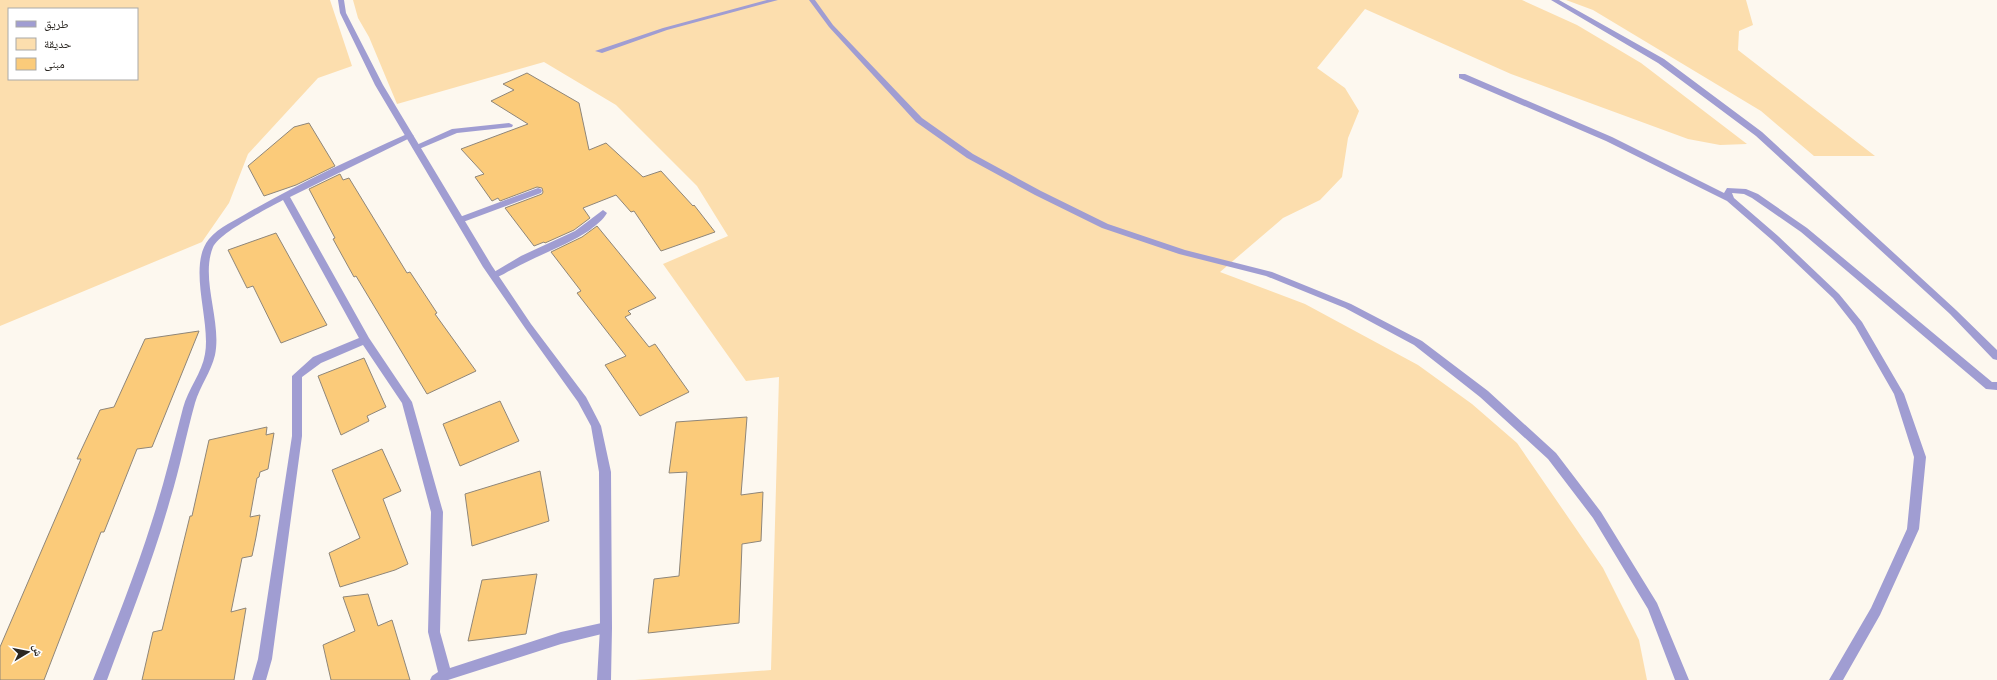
<svg xmlns="http://www.w3.org/2000/svg" width="1997" height="680" font-family="'Work Sans','Noto Naskh Arabic',sans-serif">
<rect width="100%" height="100%" fill="#fdf8ef"/>
<g fill="#fcdeae" fill-rule="evenodd">
<path d="M0,0H330L352,66L318,78L248,154L229,203L202,242L0,326ZM9,9H137V79H9Z"/>
<path d="M353,0H1522L1577,25L1641,63L1747,144L1720,145L1688,139L1511,74L1365,9L1317,68L1345,88L1359,111L1348,138L1342,177L1320,200L1283,218L1220,272L1305,304L1418,365L1472,404L1517,443L1603,568L1639,640L1647,680H635L771,670L779,377L746,381L663,264L728,236L697,186L616,105L544,62L397,104L369,37L358,18Z"/>
<path d="M1566,0H1746L1753,25L1739,31L1738,50L1875,156H1814L1761,111L1593,10Z"/>
</g>
<g fill="#fbcb7a" stroke="#8f8679">
<path d="M527,73L579,103L589,150L606,143L643,177L661,171L693,206L694,205L715,232L661,251L634,211L631,212L616,195L583,208L590,218L574,230L545,243L544,242L534,246L505,208L542,194L543,192L542,188L537,187L500,201L498,198L492,201L475,177L484,174L461,149L528,124L491,101L514,90L503,84Z"/>
<path d="M309,123L335,166L296,185L264,196L248,166L294,127Z"/>
<path d="M340,174L343,180L349,178L407,273L410,272L437,313L435,314L476,371L427,394L356,276L354,277L333,239L335,238L309,189Z"/>
<path d="M597,226L656,298L628,311L631,314L625,317L649,347L655,344L689,392L640,416L605,365L626,356L577,293L581,291L551,252L582,237Z"/>
<path d="M276,233L327,325L281,343L253,286L247,288L228,250Z"/>
<path d="M199,331L152,447L137,449L104,532H101L44,680H0V647L81,459H77L100,410L114,407L145,339Z"/>
<path d="M364,358L386,407L367,416L369,421L341,435L318,376Z"/>
<path d="M500,401L519,441L460,466L443,424Z"/>
<path d="M747,417L741,495L763,492L761,541L742,544L739,623L648,633L654,579L679,576L687,472L669,473L676,422Z"/>
<path d="M267,427L266,435L274,433L268,469L260,472L259,477L257,478L250,517L260,515L256,537L252,556L242,558L231,612L246,608L234,680H142L153,632L162,630L190,516H192L209,440Z"/>
<path d="M382,449L401,491L383,499L408,564L395,570L340,587L329,553L360,538L332,470Z"/>
<path d="M540,471L549,521L472,546L465,494Z"/>
<path d="M537,574L526,634L468,641L482,580Z"/>
<path d="M368,594L378,626L392,620L410,680H331L323,645L355,631L343,597Z"/>
</g>
<g fill="none" stroke-linecap="round" stroke-linejoin="round">
<g fill="#a09dd2" fill-rule="evenodd">
<path d="M767,0H778L667,30L602,53L595,51L663,28Z"/>
<path d="M809,0H815L833,25L922,118L973,154L1041,191L1108,224L1185,250L1272,272L1351,304L1422,341L1488,391L1556,453L1601,512L1657,603L1689,680H1675L1648,609L1593,518L1548,459L1480,397L1414,345L1345,308L1266,276L1179,254L1102,228L1035,195L967,158L916,122L829,27Z"/>
<path d="M1551,0H1559L1664,59L1762,132L1956,310L1997,350V360L1993,359L1950,314L1756,136L1658,63Z"/>
<path d="M1459,74H1465L1612,137L1724,193L1727,188L1746,189L1758,194L1807,228L1992,382H1997V390L1986,389L1801,232L1752,198L1744,194L1732,193L1734,198L1778,236L1839,294L1862,322L1904,394L1926,457L1919,529L1880,615L1843,680H1829L1871,608L1907,529L1914,457L1894,394L1855,326L1833,298L1772,240L1727,201L1606,141L1459,78Z"/>
<path d="M509,123L513,125L512,127L457,133L419,149H416L412,147L452,129Z"/>
<path d="M407,134H410L414,136L290,197L369,338L412,402L443,512L440,632L450,668L561,632L606,622L610,624L612,628L610,632L561,644L448,680H430L432,676L438,672L428,632L431,512L402,403L363,345L321,363L302,377V436L272,659L266,680H252L258,659L292,436V376L313,357L359,338L283,200C267,209 220,232 213,247C200,279 222,321 215,355C211,372 200,386 195,403C186,435 180,468 170,500C153,561 129,620 107,680H93C114,627 135,575 152,521C164,484 173,446 183,408C188,389 202,373 205,354C211,321 187,266 209,239C219,227 236,220 249,212C300,183 353,158 407,134Z"/>
<path d="M538,188L541,189L542,191L541,193L463,222H457L456,220L457,218Z"/>
<path d="M603,210L607,213C603,220 596,225 590,230C566,246 538,255 513,269C506,272 498,279 491,277L489,275L521,256L575,231Z"/>
</g>
<path fill="#a09dd2" fill-rule="evenodd" d="M338,0H344L346,13L383,85L492,266L531,324L586,397L601,426L611,472L612,628L611,680H597L600,628L599,472L591,426L578,402L525,328L483,267L375,85L340,13Z"/>
</g>
<rect x="8" y="8" width="130" height="72" fill="#ffffff" stroke="#aaa9a7"/>
<rect x="16" y="21" width="20" height="6" fill="#a09dd2" stroke="#aaa9a7"/>
<text x="44" y="28" font-size="12" fill="#2b2722">طريق</text>
<rect x="16" y="38" width="20" height="12" fill="#fcdeae" stroke="#aaa9a7"/>
<text x="44" y="48" font-size="12" fill="#2b2722">حديقة</text>
<rect x="16" y="58" width="20" height="12" fill="#fbcb7a" stroke="#aaa9a7"/>
<text x="44" y="68" font-size="12" fill="#2b2722">مبنى</text>
<g transform="translate(28 652) rotate(80)" stroke="#ffffff" stroke-width="3" paint-order="stroke">
<path d="M0-3L7 15L0 10L-7 15Z" fill="#2b2722"/>
<text y="-6" font-size="11" font-weight="bold" text-anchor="middle" fill="#2b2722">ش</text>
</g>
</svg>
